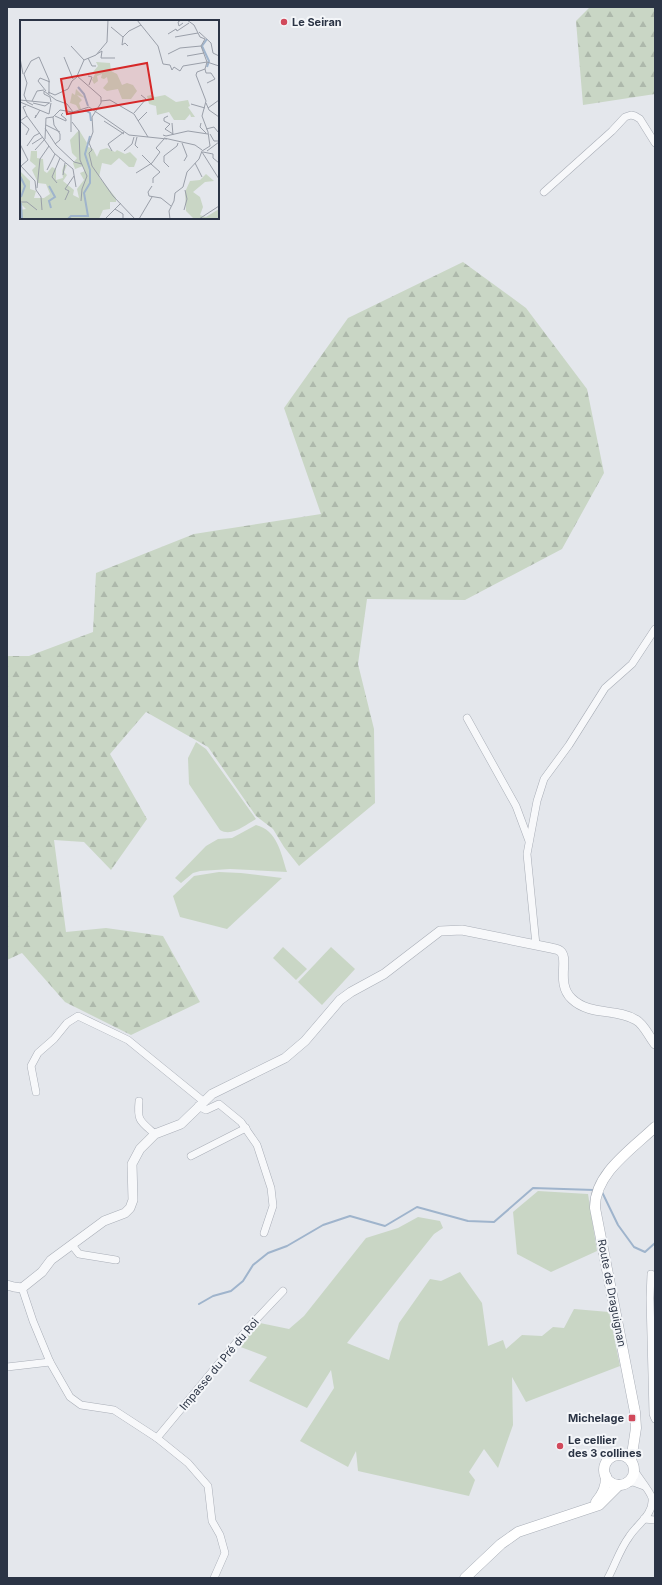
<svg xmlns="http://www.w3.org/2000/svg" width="662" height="1585" font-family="Inter,sans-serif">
<defs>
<pattern id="forest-firs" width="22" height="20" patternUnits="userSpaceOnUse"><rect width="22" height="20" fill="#c9d6c5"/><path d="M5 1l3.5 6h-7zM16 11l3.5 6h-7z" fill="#adb8ab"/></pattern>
</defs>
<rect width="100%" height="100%" fill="#e4e7ec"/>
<g fill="#c9d6c5">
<path d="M196,742L206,749L256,819C245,825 232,837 220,830L189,784L188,758Z"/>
<path d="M256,825C277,830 281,853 287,872L230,869L200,871L193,873L181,883L175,878L206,846L218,839L232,838Z"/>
<path d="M219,872L241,873L282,878L227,929L180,917L173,896L194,876Z"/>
<path d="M283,947L307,969L296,980L273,958Z"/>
<path d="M331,947L355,969L322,1005L298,982Z"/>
<path d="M538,1191L588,1194L597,1251L551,1272L517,1254L513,1212Z"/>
<path d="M418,1217L440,1221L443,1228L434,1234L347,1343L389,1360L399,1323L430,1279L441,1281L460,1272L482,1303L488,1346L503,1340L506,1349L522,1335L542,1336L553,1327L564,1328L574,1309L609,1312L620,1366L526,1402L512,1377L513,1425L498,1468L484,1449L469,1472L475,1480L469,1496L358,1471L356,1451L348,1467L300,1441L334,1388L331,1370L307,1408L249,1381L267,1357L238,1346L260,1323L289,1329L304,1316L366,1238L398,1228Z"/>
</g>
<g fill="url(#forest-firs)">
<path d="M590,7H655V94L583,105L576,21Z"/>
<path d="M463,262L526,308L587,389L604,473L562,549L465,600L367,599L358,664L374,729L375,803L299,866L284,847L273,829L256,816L208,747L146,712L110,754L147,819L111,870L84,842L54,840L66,932L106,928L163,936L200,1002L131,1035L65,1002L22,953L7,960V656H29L93,632L96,573L194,534L321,514L284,408L348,318Z"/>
</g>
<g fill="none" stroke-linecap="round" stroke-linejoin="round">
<g stroke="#9fb4cc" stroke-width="2">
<path d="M602,1192L618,1225L634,1247L645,1252L655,1243"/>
<path d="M199,1304L213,1296L231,1291L243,1281L253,1265L268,1253L287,1246L323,1225L350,1216L385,1226L417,1207L468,1221L494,1222L533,1188L594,1190"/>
</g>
<defs>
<g id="minor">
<path d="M544,192L612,131L625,117L631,115L635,116L640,119L655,143"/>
<path d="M467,718L516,806L529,841"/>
<path d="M536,945L527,854L537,801L544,779L569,745L605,688L632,664L655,629"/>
<path d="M36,1092L31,1066L38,1053L54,1039L67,1023L78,1016L128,1040L203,1101"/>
<path d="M139,1101C137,1121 140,1121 155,1134"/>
<path d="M198,1106L206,1110L219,1104L241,1122L257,1145L271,1188L273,1206L264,1233"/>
<path d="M191,1156L246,1128"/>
<path d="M72,1245L79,1254L116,1260"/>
<path d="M651,1274L650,1298L653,1414L655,1419"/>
<path d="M22,1288L33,1321L50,1362L70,1397L81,1405L114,1410L157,1438L188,1463L208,1486L212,1521L220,1535L225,1553L214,1578"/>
<path d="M7,1367L50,1362"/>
<path d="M157,1438L250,1326L283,1291"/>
<path d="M627,1483L633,1482L644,1486"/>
<path d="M644,1519L655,1520"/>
<path d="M608,1578C615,1565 620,1549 629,1537C636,1525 654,1515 652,1498C650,1491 638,1477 634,1470"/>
</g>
<path id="tertiary" d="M7,1285L14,1287L22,1288L42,1272L51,1260L104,1221L125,1213L130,1208L133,1200L132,1164L140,1149L155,1134L181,1124L212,1094L285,1058L305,1041L340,1000L351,992L384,974L440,931L462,930L551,948C554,949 558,949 560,951C570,958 555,983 572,999C590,1016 616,1008 636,1020C644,1024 649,1037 655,1044"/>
<g id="secondary">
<circle cx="619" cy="1470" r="15"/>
<path d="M631,1461L636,1428L635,1412L595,1208C594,1174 632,1149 655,1127"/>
<path d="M596,1502C603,1494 606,1487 606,1476"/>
<path d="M465,1578L501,1544L518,1532L599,1505L619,1485"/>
</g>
</defs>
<use href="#minor" stroke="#a9aeb7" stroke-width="8"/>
<use href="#tertiary" stroke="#a9aeb7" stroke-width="10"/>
<use href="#secondary" stroke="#a9aeb7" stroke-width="11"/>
<use href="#minor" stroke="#f7f8fa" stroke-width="7"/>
<use href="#tertiary" stroke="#f7f8fa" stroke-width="9"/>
<use href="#secondary" stroke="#fff" stroke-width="10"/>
</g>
<g fill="#d1495b" stroke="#f4f6f9" stroke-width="1.5">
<circle cx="284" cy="22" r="4"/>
<rect x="628" y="1414" width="8" height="8" rx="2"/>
<circle cx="560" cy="1446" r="4"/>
</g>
<g text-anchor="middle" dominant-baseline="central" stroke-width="4" stroke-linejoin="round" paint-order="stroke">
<g font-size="11" font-weight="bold" fill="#2b3445" stroke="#f4f6f9" text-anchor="start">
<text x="292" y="22">Le Seiran</text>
<text x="624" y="1418" text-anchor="end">Michelage</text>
<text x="568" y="1440">Le cellier<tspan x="568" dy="13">des 3 collines</tspan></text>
</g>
<g font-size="11" fill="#2b3445" stroke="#f4f6f9">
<text transform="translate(612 1293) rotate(79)">Route de Draguignan</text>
<text transform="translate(219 1364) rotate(-50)">Impasse du Pré du Roi</text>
</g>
</g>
<g transform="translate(20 20)">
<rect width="199" height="199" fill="#e4e7ec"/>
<path d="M56,69L65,78L57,75L62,80L59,83L61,89L59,90L56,85L50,83L52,73L55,75Z" fill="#c9d6c5"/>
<path d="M76,42L90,43L91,51L97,54L102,65L107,63L113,65L117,71L111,79H102L98,69L87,71L83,68L88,62L87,57L84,59L81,58L82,54L77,56L78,61L74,64L72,60L75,54L73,52L78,46ZM131,75L135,77L145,75L156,82L168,80L170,86L168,87L175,97H171L170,94L165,100H154L149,92L137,95L136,86L129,84L127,76ZM59,110L67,123L66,126L73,129L77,137L80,130L87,128L95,132L97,130L105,134L110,132L117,139L114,147H109L99,138L91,145L82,143L79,157L96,178V182H90V189L83,190L79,199H0V190L6,189L0,183V151L10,161V169L16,171L14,178H24L30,174L26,164L18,163L12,150L16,146L10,141L11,131H17V138L23,139L24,151L27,153L32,147L36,149V160L43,158L42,151L44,145H47L44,152L47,155L43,161L54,170L53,175L59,178L57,169L64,160L60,153L65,151L63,146L55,149L53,143L57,138L52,133L50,120ZM186,154L194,161L185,162L173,172L180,177L183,187L180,195L186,197L199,189V199H174L166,191L165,172L170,161L180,160Z" fill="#c9d6c5"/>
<path fill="none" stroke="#9fb4cc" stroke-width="2" d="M187,19L182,26L189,41L187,47M58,67L64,74L68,86M65,90L70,93L71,101M0,156L5,166L1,177M29,166L35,177L29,181L31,188M1,183L2,199M48,199L51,196H68L64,173L70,163V150L65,134L70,116"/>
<path fill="none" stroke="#9a9fa9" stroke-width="1" d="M88,0L87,22L76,35L64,40L57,56L81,77V83L72,97L73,112L69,123L72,130L69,133L72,146L93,176L115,199M117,0L138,26L143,44L150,45L152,50L154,47L160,51L163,46L187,42L199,46M161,0L158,2L159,6L163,3M167,0L174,5L180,17L185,19L181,26L187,42M91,7L103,17M179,12L191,23L193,33L199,36M148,14L156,9L157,11L169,3M155,17L178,13M51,26L64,40M108,26L105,23L102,25L103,17L109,11L121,5M77,34L82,31L81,38H95M148,34L160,28L181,26M167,36L184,33M44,37L53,59M0,38L3,54M68,38L72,46H76M187,42L185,49L177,52L176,55L186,81L182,96L188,112M185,49L186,53H191L195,59L187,63M68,56L72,57L69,65M26,71L18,61L20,58L30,62M28,72L35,75L48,69L52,61L57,57M0,80L30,83M12,81L17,71L24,70M81,81L90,80L114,94L128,117M0,82L29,94L31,83M31,82L30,77L24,74V71L36,80L47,84L53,92L69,87L109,115L147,119M13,83L25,86L29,83M186,83L189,90L199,97M171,84L185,88M13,85L7,82L4,75L7,63L4,54L11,41L19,37L29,60V74M188,88L199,80M51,93V112M114,93L126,79L121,75M16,95L15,98L20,90M7,96L34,133L53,149L56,167M35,96L46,101V99L41,95L43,93M148,96L144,98V101L150,104L145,109L153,114M33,97L34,105L40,114V120L35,124M26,98L33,97L40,90L53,92M0,101L7,96L3,87L6,86M0,101L9,109L6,115M84,101L104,114M118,101L127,92M52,102L59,111L60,140L67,156L62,169L61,181M152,103L153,115M181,103L180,107L186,113M26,105L40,112M25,108L36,125L54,142L62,144M186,109L194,107L198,112M190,114L194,121H199M143,115L146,116L168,111L188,114M117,117L115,125L118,128M144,118L175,125L182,130M25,119L26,98M162,123L167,136L164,141M0,124L8,140L1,146L15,161L16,170L21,177L22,190M12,124L23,117M7,126L14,116L20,113M15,130L25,119M92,131L88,124L104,112M104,131L112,124L114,117M182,131L190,126L188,112M187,131L199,122M182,132L199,159M183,132L193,134V138L199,143M122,135L131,144M175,143L182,157M131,144L140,152L133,158V163M149,147L144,142V136L157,126L158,123M27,150L35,134M116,153L132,143L140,132L136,128L144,119M43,155L45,143M37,163L32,157L40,138M132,166L128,172L129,176L141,178L151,186M17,168L20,139L29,126M45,180L49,171L45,169L54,156M0,182H7L17,190M95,189L103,194V199M164,190L167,179L165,170M85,199L101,183M119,199L132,177M150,199L149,191L154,181L155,173L163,167L167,152L179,139L182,131M179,199L199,186"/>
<path fill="#d62828" fill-opacity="0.15" stroke="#d62828" stroke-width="2" d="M127,43L133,79L47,94L41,59Z"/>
<rect width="199" height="199" fill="none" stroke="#2b3445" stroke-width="2"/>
</g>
<rect width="662" height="1585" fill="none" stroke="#2b3445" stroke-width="16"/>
</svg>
